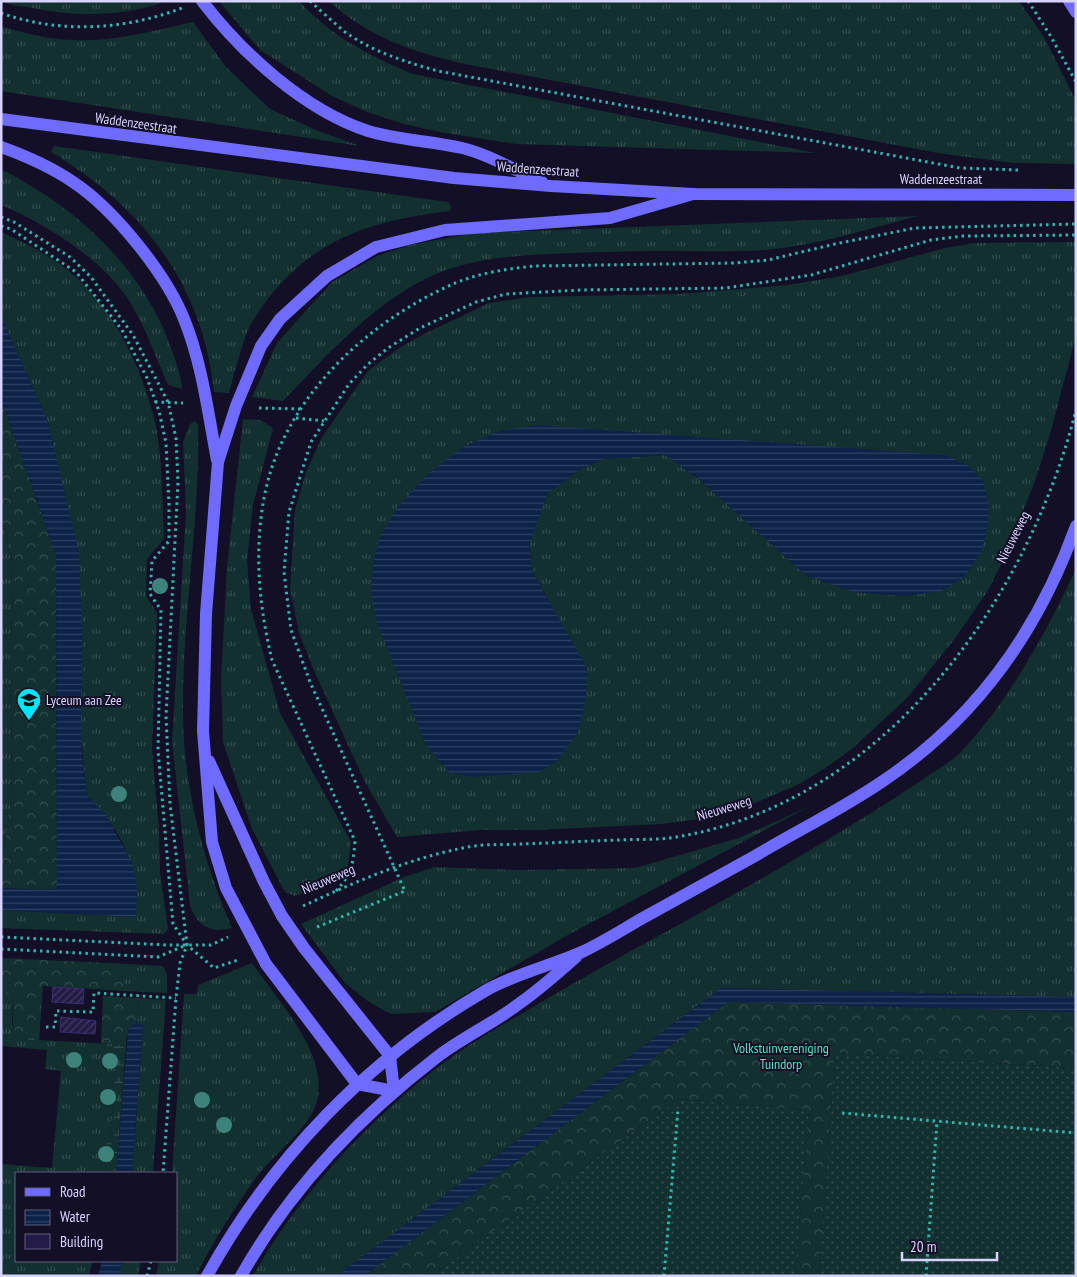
<svg xmlns="http://www.w3.org/2000/svg" width="1077" height="1277" font-family="'PT Sans Narrow',sans-serif">
<defs>
<pattern id="grass-tufts" width="24" height="20" patternUnits="userSpaceOnUse" patternTransform="scale(1.25)"><rect width="24" height="20" fill="#12302f"/><path d="M3 7l-1-3M5 7V3M7 7l1-3M15 17l-1-3M17 17v-4M19 17l1-3" fill="none" stroke="#344d4e"/></pattern>
<pattern id="forest-crowns" width="20" height="18" patternUnits="userSpaceOnUse" patternTransform="scale(1.25)"><rect width="20" height="18" fill="#12302f"/><path d="M2 6a3 3 0 1 1 6 0M12 15a3 3 0 1 1 6 0" fill="none" stroke="#344d4e"/></pattern>
<pattern id="wetland-marsh" width="20" height="14" patternUnits="userSpaceOnUse" patternTransform="scale(1.25)"><rect width="20" height="14" fill="#12302f"/><path d="M1 5h8M5 5V1M11 12h8M15 12V8" fill="none" stroke="#344d4e"/></pattern>
<pattern id="garden-dots" width="8" height="8" patternUnits="userSpaceOnUse" patternTransform="scale(1.25)"><rect width="8" height="8" fill="#12302f"/><path d="M2 2h.1M6 6h.1" fill="none" stroke="#344d4e" stroke-width="1.8" stroke-linecap="round"/></pattern>
<pattern id="water-rules" width="6" height="5" patternUnits="userSpaceOnUse" patternTransform="scale(1.25)"><rect width="6" height="5" fill="#0c2248"/><path d="M0 2.5h6" fill="none" stroke="#2f4163"/></pattern>
<pattern id="building-hatch" width="6" height="6" patternUnits="userSpaceOnUse" patternTransform="scale(1.25)"><rect width="6" height="6" fill="#241b47"/><path d="M-1 1l2-2M0 6l6-6M5 7l2-2" fill="none" stroke="#433b63"/></pattern>
</defs>
<rect width="100%" height="100%" fill="#130f26"/>
<g fill="url(#grass-tufts)" fill-rule="evenodd">
<path d="M2,1H166C123,17 77,17 32,8C22,6 11,6 2,1Z"/>
<path d="M219,1H299C333,38 368,55 413,74L816,153L517,144L445,133L404,124L367,112L332,96L260,50Z"/>
<path d="M329,1H1019L1044,37L1076,101V164L1013,163L938,153L465,64C416,53 367,37 329,1Z"/>
<path d="M193,22L226,67L270,109L316,130L360,146L1,91V26C77,51 118,39 193,22Z"/>
<path d="M54,146L448,202L451,206L450,211C376,220 318,236 270,296C262,307 251,321 246,335C239,354 234,374 229,393L214,392C203,285 142,206 51,152Z"/>
<path d="M1,169C76,207 143,268 171,348C176,362 181,375 182,389L168,385C156,358 146,328 130,302C105,261 45,223 1,205Z"/>
<path d="M918,216C861,231 806,249 748,251C719,252 690,251 661,251C630,251 600,252 570,253C527,255 485,256 443,271C378,297 330,352 283,401L252,397L277,343L332,282L377,256L410,245L474,233Z"/>
<path d="M1,232C25,243 50,255 70,272C114,308 142,368 155,422C163,460 162,501 164,539L147,559L146,596L157,613L152,749L159,829L160,872L168,929L164,934L1,928V910L135,917C141,868 122,830 87,796L48,422L1,316Z"/>
<path d="M1076,242V336L1050,434L1035,481L1005,556L989,589L953,641L907,698L853,748L824,769L799,784L746,807L707,818L662,824L538,830H481L397,837L365,782L315,673L299,633L290,589L295,510L306,472L322,437L368,371L399,348L422,335L489,303L531,297L679,294L788,285L842,276L945,248L974,243ZM537,425L989,507L964,577L942,590L906,596L854,592L805,575L700,480L665,455L603,459L579,470L547,494L536,519L529,546L532,571L547,597L371,591Z"/>
<path d="M243,419L260,420L273,428L253,505L247,561L251,609L280,713L351,842L348,866L336,881L295,896L285,892L252,829L223,742L221,679L227,568Z"/>
<path d="M195,421L198,425C200,519 183,611 183,705C182,780 202,859 232,928C210,934 196,925 190,905L172,742L186,512L183,442L190,424Z"/>
<path d="M1,519C19,557 10,638 10,681C11,737 17,790 4,844H1Z"/>
<path d="M1076,569V997L721,988L336,1276H253C295,1201 357,1133 423,1079C458,1050 497,1028 535,1006C626,951 721,904 812,849C850,826 888,803 925,778C936,770 951,762 961,752C1010,699 1046,633 1076,569Z"/>
<path d="M810,806L566,936L435,1012L391,1014L369,1002L345,983L301,924L404,877L435,867L520,870L635,868L739,838Z"/>
<path d="M110,963L163,966L167,974V993L124,991C124,977 122,970 110,963Z"/>
<path d="M252,963C272,992 302,1026 314,1059C318,1072 321,1092 316,1104C306,1132 276,1152 258,1175C235,1207 213,1241 196,1276H156L159,1261H176V1173H172L184,994H197L198,985Z"/>
<path d="M1,992L10,995L13,1001L12,1024L21,1039L113,1044L112,1053L107,1056L108,1063L116,1070L109,1102L113,1106L110,1138L104,1149L106,1173H16V1261H92L89,1276H1V1164L52,1168L61,1071L45,1069L47,1050L1,1046Z"/>
<path d="M139,998L166,1000L153,1173H132L143,1026L137,1023Z"/>
<path d="M122,1261H141L138,1276H119Z"/>
</g>
<g fill="url(#forest-crowns)">
<path d="M1,399L56,555L57,887L54,890L1,888V844H4C17,789 11,737 10,681C10,637 19,557 1,519Z"/>
<path d="M1,958L110,963C122,970 124,977 124,991L43,986L39,1041L21,1039C5,1019 19,1012 10,995L1,992Z"/>
<path d="M103,996L139,998L137,1023C127,1027 127,1035 126,1046L101,1043Z"/>
<path d="M728,1002L1076,1012V1068L835,1053L819,1276H795L809,1110L679,1099L431,1276H364Z"/>
</g>
<path fill="url(#wetland-marsh)" d="M113,1044L126,1046L116,1173H106L104,1149L110,1138L113,1106L104,1097L106,1090L112,1088L116,1070L108,1063L107,1056L112,1053Z"/>
<g fill="url(#garden-dots)">
<path d="M835,1053L1076,1068V1276H819Z"/>
<path d="M679,1099L809,1110L795,1276H431Z"/>
</g>
<g fill="url(#water-rules)">
<path d="M1,316L48,422L79,553L82,626L81,745L87,796L105,813L133,864L137,888L136,917L1,910V888L54,890L57,887L56,555L1,399Z"/>
<path d="M537,425L946,455L969,466L983,481L989,507L986,534L981,553L964,577L942,591L906,596L853,592L805,575L700,480L665,455L604,459L579,470L547,494L529,546L532,571L587,668L586,697L578,732L557,761L539,772L473,777L450,773L426,745L377,623L371,591L374,559L379,539L396,509L429,473L463,447L500,431Z"/>
<path d="M721,988L1076,997V1012L728,1002L364,1276H336Z"/>
<path d="M137,1023L143,1025L132,1173H116L128,1031L131,1025Z"/>
<path d="M102,1261H122L119,1276H98Z"/>
</g>
<g fill="url(#building-hatch)" stroke="#3b2d73">
<path d="M53,987L84,989L83,1004L52,1002Z"/>
<path d="M61,1017L96,1021L95,1034L60,1032Z"/>
</g>
<g fill="none" stroke-linecap="round" stroke-linejoin="round">
<g stroke="#2fb8b0" stroke-width="3" stroke-dasharray="2.5 4" stroke-linecap="butt">
<path d="M310,1C321,11 333,22 345,32C373,52 406,62 438,71L960,168L1018,170"/>
<path d="M1028,1L1050,35L1076,82"/>
<path d="M1,13C60,34 125,30 182,8"/>
<path d="M1,217L14,222L70,257L91,277L133,335L168,402L176,438L178,482L166,716L170,804L187,945L180,963L176,998L163,1173"/>
<path d="M1,226L11,229L76,272L122,330L147,378L159,411L166,443L169,504V541L152,561L150,594L161,610L158,750L173,924L187,945L214,968L238,960"/>
<path d="M155,402L183,403"/>
<path d="M259,408L301,409"/>
<path d="M296,418L324,421"/>
<path d="M336,891C352,873 353,865 355,841L272,660C259,606 254,553 264,498C282,400 365,323 453,284C478,273 507,269 534,266L734,263L768,260L835,244L915,228L1076,224"/>
<path d="M303,906C357,881 414,856 474,846C488,844 504,845 519,844C552,843 586,841 619,840C636,839 653,840 670,838C880,807 1027,604 1076,410"/>
<path d="M317,927L405,891L310,682L291,630L284,572L289,512L311,442L349,384L367,365L388,348L420,328L476,302L506,294L581,290L726,288L811,275L931,240L963,236L1076,235"/>
<path d="M1,937L168,945H211L228,937"/>
<path d="M1,949L158,957L184,946"/>
<path d="M46,1027H55L56,1011L93,1012L94,993L176,998"/>
<path d="M842,1113L1076,1133"/>
<path d="M147,1276L151,1261"/>
<path d="M664,1276L678,1109"/>
<path d="M926,1276L937,1121"/>
</g>
<g stroke="#6f6bff" stroke-width="12">
<path d="M202,1C242,53 304,110 368,131C398,140 431,141 462,148C486,153 518,172 542,182"/>
<path d="M1069,1L1076,12"/>
<path d="M1,119L454,178L551,186L693,194L1076,195"/>
<path d="M1,147C26,156 51,167 73,182C114,209 166,274 184,319C202,363 208,413 217,460"/>
<path d="M209,761L264,882L282,916L304,948L390,1056L394,1091"/>
<path d="M394,1091L357,1084L266,964L226,888L212,842L203,731L206,614L218,462L236,406L261,346L280,319L327,276L376,247L445,230L610,218L693,194"/>
<path d="M207,1276C273,1157 368,1059 485,991C516,973 551,966 584,951C603,942 622,930 641,919C679,898 717,877 755,856C797,831 842,809 883,781C977,718 1038,632 1076,526"/>
<path d="M241,1276C290,1189 359,1117 437,1057C463,1037 494,1023 520,1003C540,989 558,973 576,957"/>
</g>
</g>
<g fill="#3d827b">
<circle cx="160" cy="586" r="8"/>
<circle cx="119" cy="794" r="8"/>
<circle cx="74" cy="1060" r="8"/>
<circle cx="110" cy="1061" r="8"/>
<circle cx="108" cy="1097" r="8"/>
<circle cx="202" cy="1100" r="8"/>
<circle cx="224" cy="1125" r="8"/>
<circle cx="106" cy="1154" r="8"/>
</g>
<defs>
<symbol id="university-pin" viewBox="-11 -11 22 30"><path d="M0 17L-7.5 6A9.5 9.5 0 1 1 7.5 6Z" fill="#00e5ff" stroke="#130f26"/><path d="M0-5L7-2L0 1L-7-2ZM-4 1L0 2.5L4 1V4Q0 6-4 4Z" fill="#111"/></symbol>
</defs>
<g fill-rule="evenodd">
<use href="#university-pin" x="15" y="686" width="28" height="38"/>
</g>
<g text-anchor="middle" dominant-baseline="central" stroke-width="4" stroke-linejoin="round" paint-order="stroke">
<g font-size="14" fill="#d9d4ff" stroke="#130f26">
<text transform="translate(136 123) rotate(8)">Waddenzeestraat</text>
<text transform="translate(538 169) rotate(4)">Waddenzeestraat</text>
<text x="941" y="179">Waddenzeestraat</text>
<text transform="translate(1013 537) rotate(-63)">Nieuweweg</text>
<text transform="translate(724 808) rotate(-17)">Nieuweweg</text>
<text transform="translate(328 879) rotate(-23)">Nieuweweg</text>
</g>
<g font-size="14" fill="#d9d4ff" stroke="#130f26" text-anchor="start">
<text x="46" y="700">Lyceum aan Zee</text>
</g>
<g font-size="14" fill="#5fe0c0" stroke="#130f26">
<text x="781" y="1048">Volkstuinvereniging<tspan x="781" dy="16">Tuindorp</tspan></text>
</g>
</g>
<rect width="1077" height="1277" fill="none" stroke="#d9d4ff" stroke-width="5"/>
<rect x="15" y="1172" width="162" height="90" fill="#130f26" stroke="#625e7d"/>
<rect x="25" y="1188" width="25" height="8" fill="#6f6bff" stroke="#625e7d"/>
<text x="60" y="1197" font-size="15" fill="#d9d4ff">Road</text>
<rect x="25" y="1210" width="25" height="15" fill="url(#water-rules)" stroke="#625e7d"/>
<text x="60" y="1222" font-size="15" fill="#d9d4ff">Water</text>
<rect x="25" y="1234" width="25" height="15" fill="#241b47" stroke="#625e7d"/>
<text x="60" y="1247" font-size="15" fill="#d9d4ff">Building</text>
<path d="M902 1252v8h95v-8" fill="none" stroke="#d9d4ff" stroke-width="2.5"/>
<text x="910" y="1252" font-size="15" fill="#d9d4ff" stroke="#130f26" stroke-width="4" paint-order="stroke">20 m</text>
</svg>
